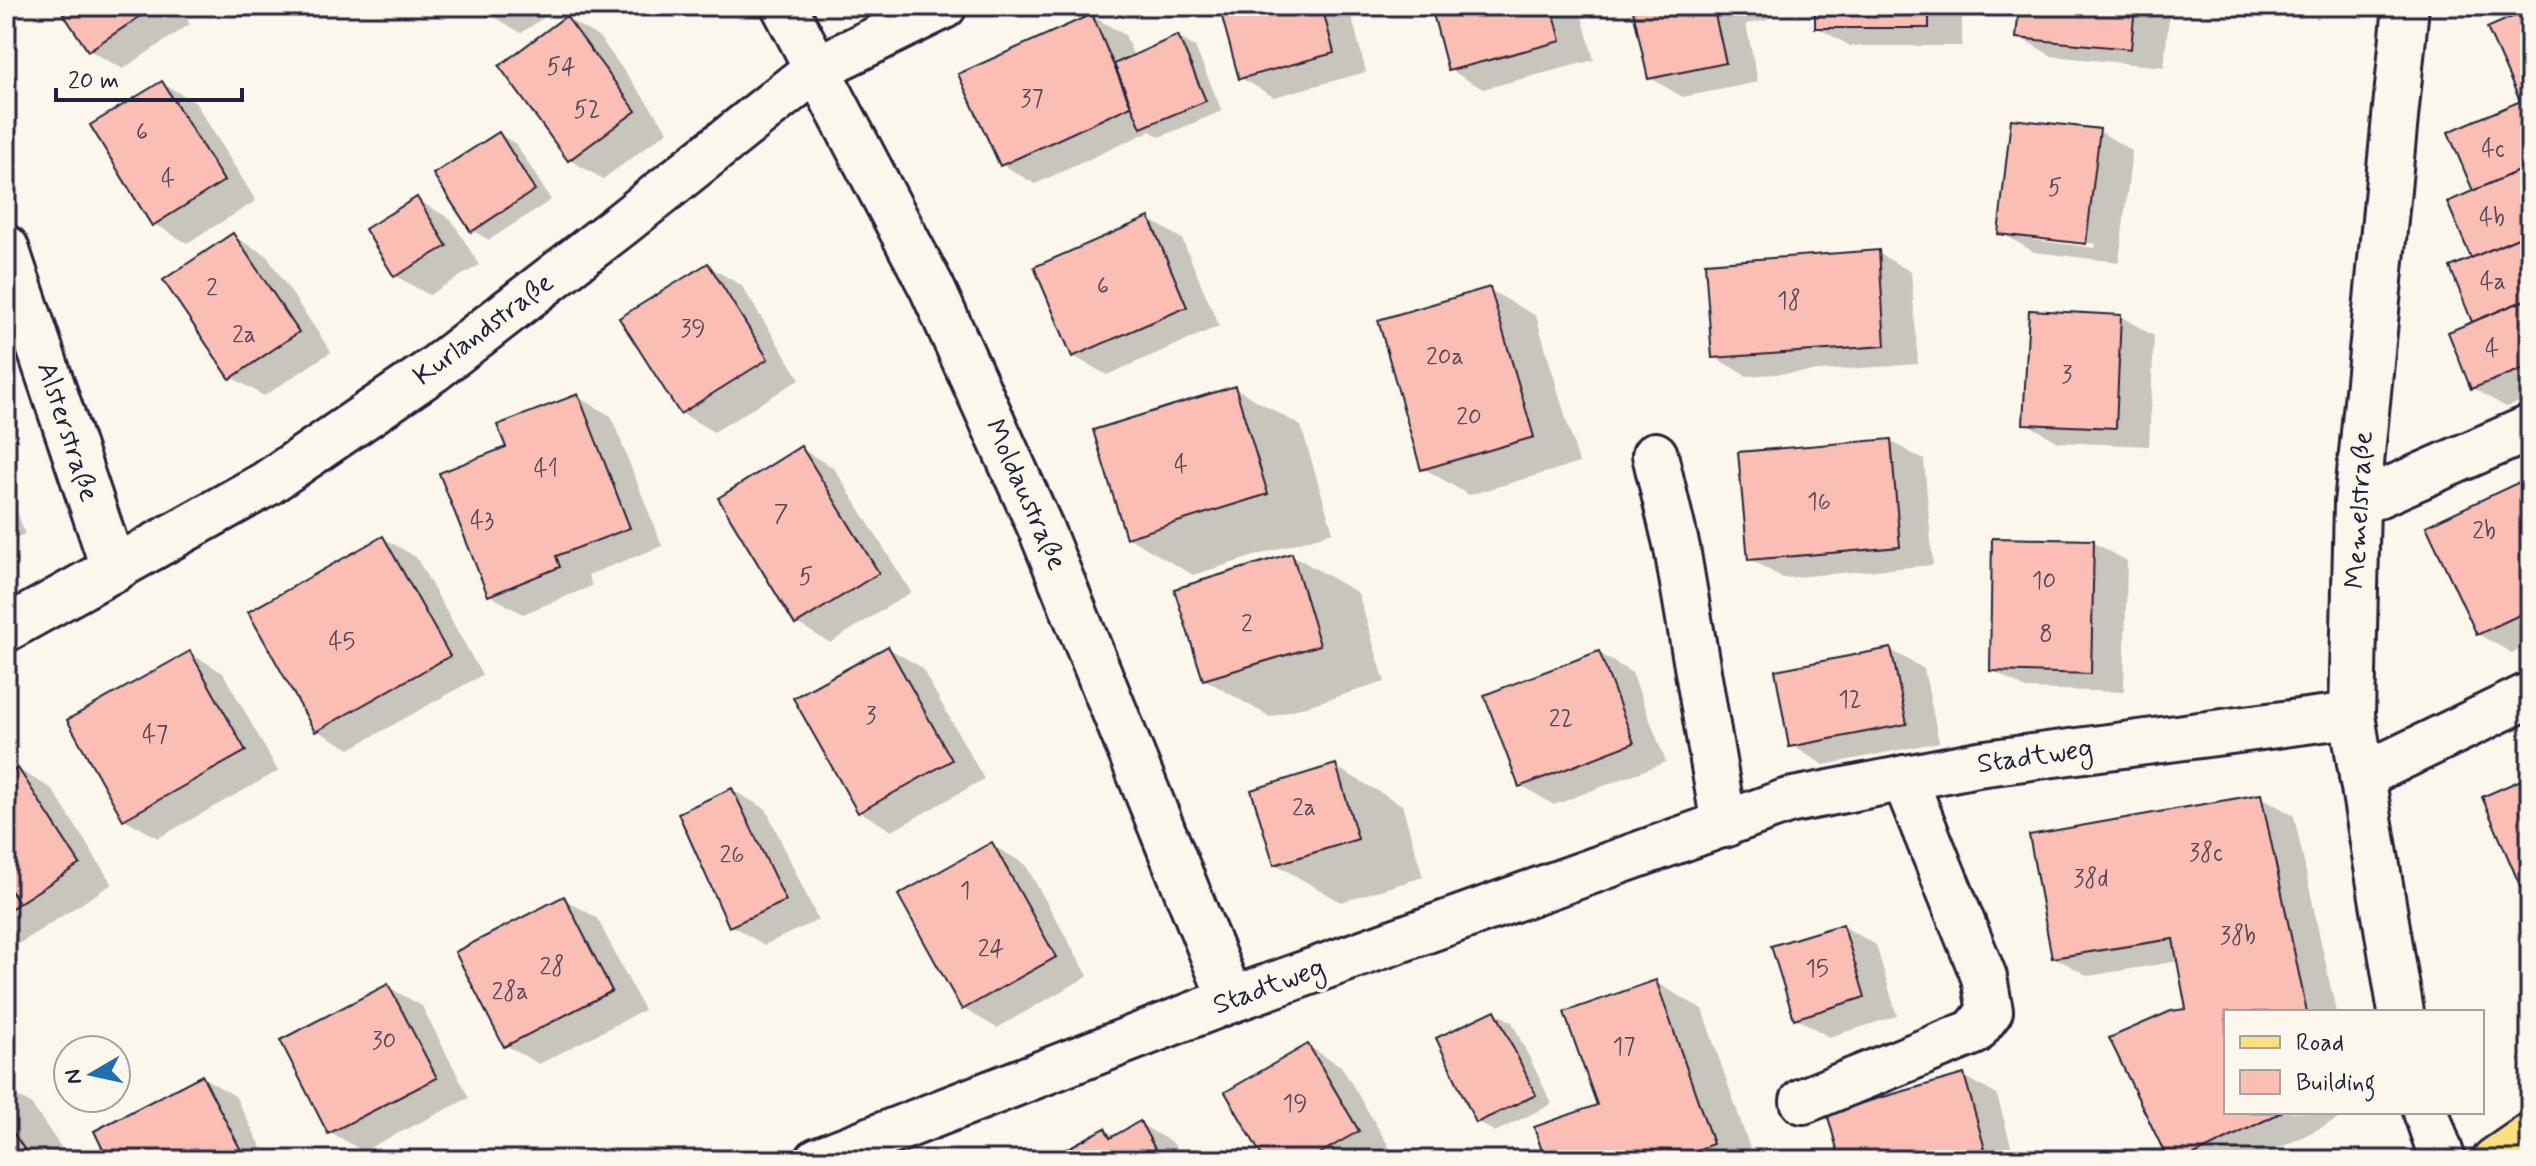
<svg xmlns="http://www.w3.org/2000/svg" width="2536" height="1166" font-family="Mynerve,sans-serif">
<rect width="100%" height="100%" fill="#fbf7ec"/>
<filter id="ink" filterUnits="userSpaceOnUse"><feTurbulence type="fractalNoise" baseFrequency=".0125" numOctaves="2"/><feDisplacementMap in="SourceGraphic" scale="16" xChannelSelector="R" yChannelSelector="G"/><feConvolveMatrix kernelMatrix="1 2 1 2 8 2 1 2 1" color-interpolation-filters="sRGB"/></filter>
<g filter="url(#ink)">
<g fill="#0003" fill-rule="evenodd">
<path d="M61,6H178L190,24L123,69L89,50Z"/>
<path d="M483,6H561L521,33L488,13Z"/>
<path d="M1221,6H1349L1366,72L1274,97L1241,78Z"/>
<path d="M1433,6H1579L1594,60L1483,89L1450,70Z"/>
<path d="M1634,6H1765L1768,20L1746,24L1758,82L1683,97L1650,78Z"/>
<path d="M1817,6H1962V46H1850L1817,27Z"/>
<path d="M2021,6H2170L2164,67L2052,56L2019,37Z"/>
<path d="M2530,12V398L2506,407L2473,388L2475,323L2452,268L2473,260L2450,203L2476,192L2522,102L2490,29Z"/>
<path d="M1092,16L1125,35L1134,57L1178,37L1195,47L1222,111L1160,137L1150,131L1035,184L1001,164Z"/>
<path d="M566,18L600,38L668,131L603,179L570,160Z"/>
<path d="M162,83L195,102L256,201L187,243L154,224Z"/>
<path d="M2099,131L2132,151L2119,262L2034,252L2000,232ZM2033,236L2096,244L2095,248L2033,240Z"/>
<path d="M499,134L516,144L551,200L489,240L472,230Z"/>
<path d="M417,200L451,219L479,265L429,295L396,276Z"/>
<path d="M1149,219L1182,239L1219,326L1107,375L1073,356Z"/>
<path d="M233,236L266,255L331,352L264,396L231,377Z"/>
<path d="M1878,253L1911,272L1918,364L1747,376L1714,357Z"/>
<path d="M708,266L741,285L800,379L714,432L681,413Z"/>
<path d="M1490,290L1536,316L1579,463L1469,495L1423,468Z"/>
<path d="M2120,316L2154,336L2149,446L2058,442L2025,422Z"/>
<path d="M1235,388L1301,426L1333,532L1193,575L1127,537Z"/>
<path d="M578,397L611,416L662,546L588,575L592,586L523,614L489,595L509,448Z"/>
<path d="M1890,441L1924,460L1933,565L1783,578L1750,559Z"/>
<path d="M801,449L834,468L911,592L830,643L797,623Z"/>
<path d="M2530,479V644L2512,653L2478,634Z"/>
<path d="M6,480L25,534L6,541Z"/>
<path d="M383,538L416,557L482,675L350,749L316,730Z"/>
<path d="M2093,542L2127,561L2124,692L2026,689L1992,670Z"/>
<path d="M1292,555L1358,593L1385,682L1270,717L1204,679Z"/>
<path d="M888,648L921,667L984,779L892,831L859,811Z"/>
<path d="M1891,650L1924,669L1939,742L1824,765L1791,745Z"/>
<path d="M190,653L223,673L278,771L158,838L124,819Z"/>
<path d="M1599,653L1632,673L1666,762L1554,805L1521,785Z"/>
<path d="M1336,767L1402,805L1423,877L1341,902L1275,864Z"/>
<path d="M19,770L52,789L112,884L6,952V778Z"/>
<path d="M732,790L766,809L818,920L764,945L731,925Z"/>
<path d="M2260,796L2294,816L2336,1012H2226V1112H2353L2255,1160H2170L2188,1010L2179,961L2088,976L2054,957Z"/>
<path d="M992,845L1025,864L1088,976L997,1028L964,1009Z"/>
<path d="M564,899L597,918L644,1010L539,1064L505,1045Z"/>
<path d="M1843,926L1876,945L1897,1016L1829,1037L1796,1018Z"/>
<path d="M1655,982L1702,1009L1754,1160H1547L1599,1106Z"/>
<path d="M388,987L422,1006L469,1098L363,1151L330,1132Z"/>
<path d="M1495,1012L1512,1022L1552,1104L1495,1132L1478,1122Z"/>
<path d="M1308,1046L1341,1066L1391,1150L1374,1160H1267Z"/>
<path d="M1964,1076L1997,1095L2015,1160H1842Z"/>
<path d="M202,1077L235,1096L268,1160H111Z"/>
<path d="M6,1090L31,1104L70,1160H6Z"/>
<path d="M1140,1124L1173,1143L1182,1160H1050L1105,1130L1116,1137Z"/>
</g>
<g fill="#fabeb5" stroke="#22223b" stroke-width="2">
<path d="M58,6H156L88,51Z"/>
<path d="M481,6H500L487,15Z"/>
<path d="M1219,6H1322L1334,53L1239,79Z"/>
<path d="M1431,6H1552L1561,41L1448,71Z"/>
<path d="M1632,6H1713L1726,63L1648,79Z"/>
<rect x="1815" y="6" width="114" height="22"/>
<path d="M2019,6H2135L2131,49L2016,38Z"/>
<path d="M2530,9V97L2520,101L2487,28Z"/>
<path d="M1092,14L1131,106L1000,166L958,74Z"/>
<path d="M566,16L636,111L568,161L499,66Z"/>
<path d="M1178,35L1206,101L1141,128L1114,64Z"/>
<path d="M162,81L224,181L152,226L90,125Z"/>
<path d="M2530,97V166L2473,191L2448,132Z"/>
<path d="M2011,119L2100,129L2086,244L1998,234Z"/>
<path d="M499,132L535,190L471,232L433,174Z"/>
<path d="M2530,166V233L2471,258L2447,202Z"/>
<path d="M417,197L447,246L394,277L365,229Z"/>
<path d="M1149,217L1187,307L1072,357L1034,267Z"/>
<path d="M233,233L299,332L230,379L163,280Z"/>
<path d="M2530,233V298L2472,322L2450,267Z"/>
<path d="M1879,250L1885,346L1712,358L1705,263Z"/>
<path d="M708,263L768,359L680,414L619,318Z"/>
<path d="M1490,287L1534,437L1421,470L1378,320Z"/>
<path d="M2530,298V366L2471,389L2448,332Z"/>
<path d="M2029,310L2121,315L2116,428L2023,424Z"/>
<path d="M1235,386L1268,494L1126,538L1093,430Z"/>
<path d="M578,394L630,528L556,556L560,567L488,596L439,473L506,447L497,425Z"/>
<path d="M1891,439L1900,547L1748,560L1738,452Z"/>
<path d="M801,446L879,573L795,625L718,498Z"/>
<path d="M2530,477V610L2477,635L2426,526Z"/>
<path d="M383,536L450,656L315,732L248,612Z"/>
<path d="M1992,538L2094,540L2091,674L1990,671Z"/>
<path d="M1292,553L1320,645L1203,680L1174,589Z"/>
<path d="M888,646L952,760L858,813L793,698Z"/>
<path d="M1891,648L1907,724L1789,747L1775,670Z"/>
<path d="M190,651L246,751L123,820L67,720Z"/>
<path d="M1599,651L1634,743L1519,787L1484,695Z"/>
<path d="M1336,764L1358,839L1274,865L1251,790Z"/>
<path d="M18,768L80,864L19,903L6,883V776Z"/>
<path d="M2530,776V909L2482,797Z"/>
<path d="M732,788L786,901L729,927L678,813Z"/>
<path d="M2261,794L2307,1012H2226V1112H2282L2184,1160H2168L2109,1038L2171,1011L2186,1009L2173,939L2052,958L2029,835Z"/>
<path d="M992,842L1056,957L962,1010L898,895Z"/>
<path d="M6,883L19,903L6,912Z"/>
<path d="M564,896L612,991L504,1047L455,952Z"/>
<path d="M1843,924L1865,997L1794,1019L1771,946Z"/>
<path d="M1656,980L1713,1144L1669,1160H1545L1534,1127L1597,1105L1564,1012Z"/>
<path d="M388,984L437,1078L328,1134L280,1040Z"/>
<path d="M1495,1010L1536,1095L1476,1123L1436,1038Z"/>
<path d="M1308,1044L1359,1131L1308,1160H1264L1225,1092Z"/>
<path d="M1964,1074L1988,1160H1840L1827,1113Z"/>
<path d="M202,1075L246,1160H108L94,1131Z"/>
<path d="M1140,1121L1161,1160H1046L1105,1128L1110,1138Z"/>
<path d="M6,1123L32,1160H6Z"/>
</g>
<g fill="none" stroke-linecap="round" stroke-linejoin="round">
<defs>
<g id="minor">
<path d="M784,6L932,288L1040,527L1231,1000"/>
<path d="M6,248L114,570"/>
<path d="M1655,455L1677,548L1724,825"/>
<path d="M2357,504L2530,428"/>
<path d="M6,629L266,484L433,370L623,223L816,69L944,6"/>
<path d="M2362,776L2530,695"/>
<path d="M2401,1012L2352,715L2357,504L2406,6"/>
<path d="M1803,1101L1974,1032L1990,1011L1984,977L1904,778"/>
<path d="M2426,1112L2443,1160"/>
<path d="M818,1160L1231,1000L1788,801L1978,764L2352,715"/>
</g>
<path id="major" d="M2495,1160L2530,1136"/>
</defs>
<use href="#minor" stroke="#22223b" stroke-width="50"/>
<use href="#major" stroke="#22223b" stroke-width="50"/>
<use href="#minor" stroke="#fbf7ec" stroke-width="44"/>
<use href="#major" stroke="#fedf80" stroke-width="44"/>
</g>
</g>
<g text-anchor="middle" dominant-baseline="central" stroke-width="7" stroke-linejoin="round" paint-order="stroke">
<g font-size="24" fill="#58495a">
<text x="561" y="67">54</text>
<text x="1032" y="99">37</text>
<text x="587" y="110">52</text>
<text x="142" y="132">6</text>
<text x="2493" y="149">4c</text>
<text x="168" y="179">4</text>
<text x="2055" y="188">5</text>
<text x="2492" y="218">4b</text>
<text x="2493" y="282">4a</text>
<text x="1103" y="286">6</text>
<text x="212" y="288">2</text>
<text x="1789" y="301">18</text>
<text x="693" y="329">39</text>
<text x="244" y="335">2a</text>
<text x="2492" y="349">4</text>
<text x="1445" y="357">20a</text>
<text x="2067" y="375">3</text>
<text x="1469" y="417">20</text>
<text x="1181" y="465">4</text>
<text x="546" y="469">41</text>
<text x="1819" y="502">16</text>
<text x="781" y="514">7</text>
<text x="482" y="521">43</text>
<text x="2484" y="531">2b</text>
<text x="806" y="577">5</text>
<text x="2044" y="581">10</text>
<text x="1247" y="624">2</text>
<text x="2046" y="634">8</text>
<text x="342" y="642">45</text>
<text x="1850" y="700">12</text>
<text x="871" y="716">3</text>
<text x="1561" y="719">22</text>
<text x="155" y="735">47</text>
<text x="1304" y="808">2a</text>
<text x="2206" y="853">38c</text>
<text x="732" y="855">26</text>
<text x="2091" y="879">38d</text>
<text x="965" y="891">1</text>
<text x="2238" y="936">38b</text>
<text x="991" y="949">24</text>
<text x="552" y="967">28</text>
<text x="1817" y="969">15</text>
<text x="510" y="992">28a</text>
<text x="384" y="1041">30</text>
<text x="1624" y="1047">17</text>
<text x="1295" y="1104">19</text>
</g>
<g font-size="28" fill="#22223b" stroke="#fbf7ec">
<text transform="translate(484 330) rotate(-37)">Kurlandstraße</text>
<text transform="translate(67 432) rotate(72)">Alsterstraße</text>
<text transform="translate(1025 495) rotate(66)">Moldaustraße</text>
<text transform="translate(2360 510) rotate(-87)">Memelstraße</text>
<text transform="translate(2035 757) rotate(-8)">Stadtweg</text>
<text transform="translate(1269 987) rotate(-20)">Stadtweg</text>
</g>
</g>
<rect width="2536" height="1166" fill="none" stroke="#fbf7ec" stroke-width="32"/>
<rect x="16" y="16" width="2504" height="1134" fill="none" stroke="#22223b" stroke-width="3" filter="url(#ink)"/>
<rect x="2224" y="1010" width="260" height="104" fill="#fbf7ec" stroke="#a4a2a5" stroke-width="2"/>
<rect x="2240" y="1036" width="40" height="12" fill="#fedf80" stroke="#a4a2a5" stroke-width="2"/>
<text x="2296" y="1050" font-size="24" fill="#22223b">Road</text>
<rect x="2240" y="1070" width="40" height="24" fill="#fabeb5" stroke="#a4a2a5" stroke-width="2"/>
<text x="2296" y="1090" font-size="24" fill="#22223b">Building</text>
<g transform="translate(92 1074) rotate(261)"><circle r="38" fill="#fbf7ec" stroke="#a4a2a5" stroke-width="2"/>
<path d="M0-6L14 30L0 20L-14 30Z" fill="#1f6fb2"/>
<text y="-12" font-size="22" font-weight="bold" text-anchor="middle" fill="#22223b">N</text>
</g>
<path d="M56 88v12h186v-12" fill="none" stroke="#22223b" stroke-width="4"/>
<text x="68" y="88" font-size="24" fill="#22223b" stroke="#fbf7ec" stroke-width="6" paint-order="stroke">20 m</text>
</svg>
